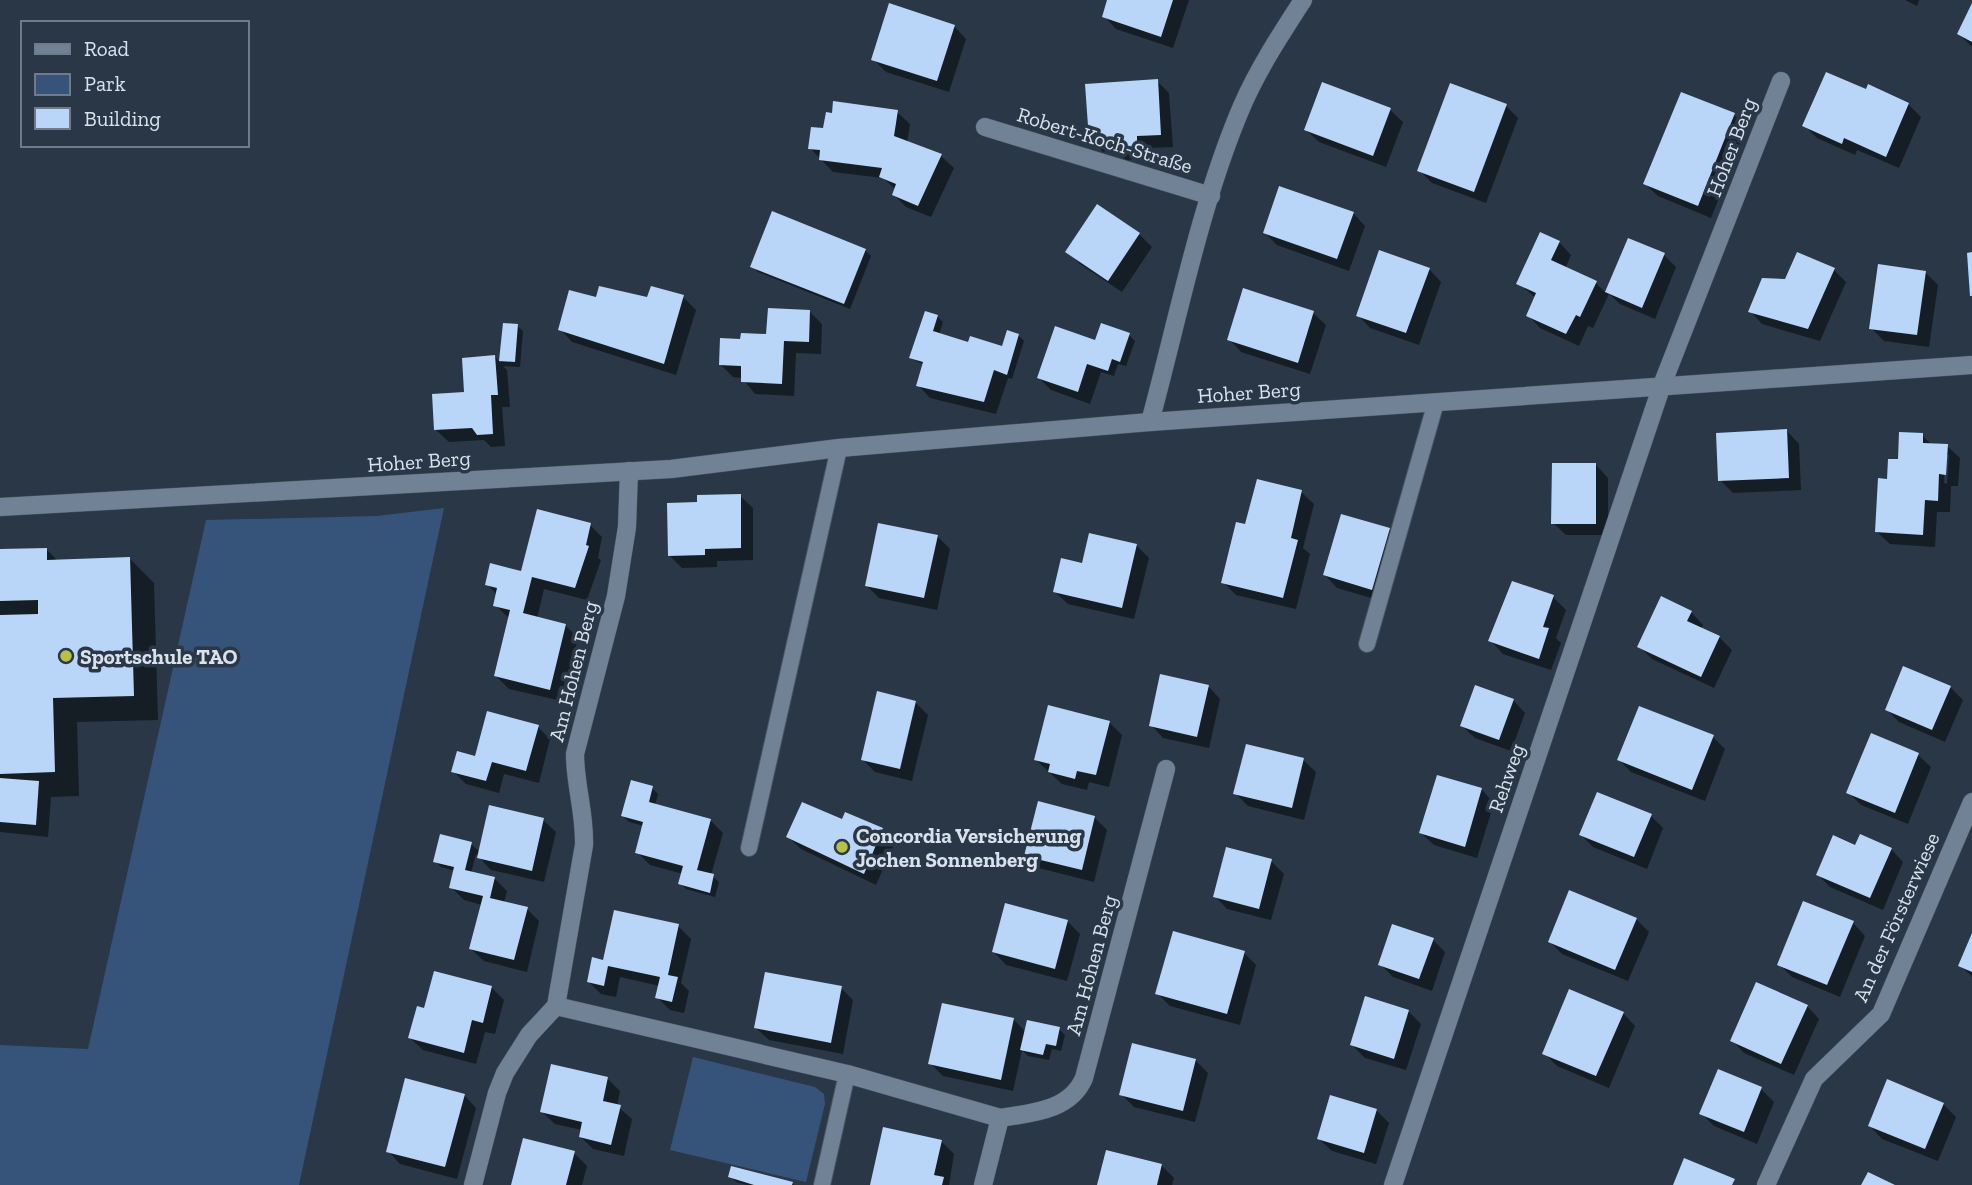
<svg xmlns="http://www.w3.org/2000/svg" width="1972" height="1185" font-family="'Zilla Slab',serif">
<rect width="100%" height="100%" fill="#293747"/>
<g fill="#365479">
<path d="M444,508L299,1185H0V1045L88,1049L206,520L377,516Z"/>
<path d="M693,1057L815,1087L824,1094L825,1104L806,1182L670,1150Z"/>
</g>
<g fill="#0007" fill-rule="evenodd">
<path d="M1109,0H1189L1173,48L1116,29L1104,16Z"/>
<path d="M1905,0H1919L1917,6Z"/>
<path d="M1972,7V47L1959,34Z"/>
<path d="M954,26L966,39L949,92L886,72L873,59Z"/>
<path d="M1157,81L1169,93L1173,147L1148,148L1149,158L1126,160L1117,150L1103,152L1091,139Z"/>
<path d="M1682,94L1734,115L1747,128L1711,218L1658,196L1645,184Z"/>
<path d="M1908,104L1921,117L1899,168L1857,150L1855,155L1817,138L1804,125Z"/>
<path d="M1506,106L1518,118L1486,203L1432,183L1419,170Z"/>
<path d="M1390,110L1403,122L1386,167L1319,142L1306,130Z"/>
<path d="M897,112L910,124L907,143L941,156L954,168L931,217L906,207L894,195L896,190L883,178L833,172L810,148L825,130Z"/>
<path d="M1098,206L1139,234L1152,247L1122,292L1080,264L1068,251Z"/>
<path d="M773,213L865,250L871,256L850,309L758,272L752,266Z"/>
<path d="M1353,213L1365,226L1349,271L1277,245L1265,233Z"/>
<path d="M1629,240L1664,255L1676,267L1655,319L1620,304L1609,294L1593,328L1588,326L1579,346L1540,328L1528,315L1536,298L1518,283L1559,242L1571,255L1565,269L1596,283L1606,293Z"/>
<path d="M1429,269L1441,282L1419,345L1370,328L1358,315Z"/>
<path d="M1834,270L1846,282L1820,341L1762,324L1750,311L1786,281Z"/>
<path d="M1925,272L1938,285L1929,347L1884,341L1871,328Z"/>
<path d="M614,289L649,299L683,297L696,310L676,375L572,342L560,329L597,300L614,293Z"/>
<path d="M810,312L822,324L821,354L796,353L794,396L755,394L742,378L733,377L721,365L742,340L768,336Z"/>
<path d="M1313,313L1326,325L1310,374L1241,352L1229,339Z"/>
<path d="M937,316L943,322L939,335L969,344L1003,348L1018,335L1024,341L1012,379L1008,378L996,414L930,398L918,385L924,365L911,358Z"/>
<path d="M504,325L517,326L523,331L520,367L503,366L507,370L510,407H502L505,446L491,447L484,440L449,442L436,430L495,357L501,363Z"/>
<path d="M1129,335L1135,341L1126,366L1118,364L1114,376L1101,372L1090,404L1051,390L1039,378L1094,341Z"/>
<path d="M1787,431L1799,444L1801,490L1733,493L1720,480Z"/>
<path d="M1922,435L1932,445L1947,446L1960,458L1958,486H1951L1950,512H1937L1935,547L1890,544L1877,532L1888,481L1899,461ZM1945,455H1949L1947,484L1944,483Z"/>
<path d="M1596,465L1608,478V535H1566L1553,523Z"/>
<path d="M1301,492L1314,504L1303,548L1310,554L1296,609L1236,595L1223,582L1247,526Z"/>
<path d="M740,496L753,508V560L717,561V567L682,568L669,555Z"/>
<path d="M590,525L602,537L598,558L601,560L587,600L544,589L537,619L566,626L578,638L562,701L509,689L496,676L510,619L495,605L497,595L487,584L523,573Z"/>
<path d="M1389,530L1402,542L1385,602L1337,588L1325,575Z"/>
<path d="M937,536L950,549L937,610L879,598L867,586Z"/>
<path d="M1136,545L1149,558L1134,619L1068,604L1055,592L1084,565Z"/>
<path d="M46,549L58,561L130,559L154,583L158,720L77,722L79,796L51,797L48,837L0,832V551Z"/>
<path d="M1553,597L1566,610L1556,638L1561,643L1551,670L1503,654L1491,641Z"/>
<path d="M1691,612L1703,625L1701,629L1719,637L1732,650L1714,688L1652,659L1639,646Z"/>
<path d="M1208,686L1220,699L1209,748L1163,738L1151,725Z"/>
<path d="M1950,687L1963,700L1945,742L1899,722L1887,710Z"/>
<path d="M1513,700L1525,713L1511,751L1475,738L1462,726Z"/>
<path d="M915,702L928,715L912,781L875,772L863,760Z"/>
<path d="M1109,722L1122,735L1109,787L1089,782L1087,790L1062,784L1036,760Z"/>
<path d="M538,727L550,739L539,783L504,774L499,793L466,784L453,771Z"/>
<path d="M1871,736L1918,755L1931,767L1908,824L1861,805L1848,792Z"/>
<path d="M1713,737L1725,749L1705,801L1631,772L1619,760Z"/>
<path d="M1303,760L1316,772L1304,820L1248,806L1235,793Z"/>
<path d="M1439,777L1482,790L1494,803L1477,858L1434,845L1421,833Z"/>
<path d="M652,788L658,794L655,805L710,820L723,833L711,875L719,882L715,897L686,889L680,883L683,874L650,865L637,852L644,826L629,822L623,816Z"/>
<path d="M1651,816L1663,828L1647,869L1593,847L1581,835Z"/>
<path d="M1095,818L1107,830L1094,882L1039,868L1026,856Z"/>
<path d="M543,820L556,832L544,882L491,870L476,854L471,873L494,878L507,891L504,903L527,909L539,921L527,972L484,961L471,949L482,905L464,900L451,887L455,871L441,867L435,861L471,844L480,852Z"/>
<path d="M843,821L882,830L895,842L876,885L801,849L788,837Z"/>
<path d="M1856,847L1891,849L1903,862L1883,910L1830,887L1818,875Z"/>
<path d="M1271,861L1284,874L1271,920L1227,909L1215,896Z"/>
<path d="M1636,919L1649,932L1628,981L1562,954L1550,942Z"/>
<path d="M1067,921L1080,934L1067,981L1006,965L994,952Z"/>
<path d="M1853,923L1865,936L1840,997L1792,977L1779,964Z"/>
<path d="M678,926L691,939L681,983L689,991L684,1013L670,1010L657,997L660,986L620,977L616,997L601,994L589,982L604,962Z"/>
<path d="M1972,937V977L1960,965Z"/>
<path d="M1433,940L1445,952L1432,991L1393,977L1380,964Z"/>
<path d="M1244,953L1256,965L1240,1025L1170,1006L1157,993Z"/>
<path d="M492,988L504,1000L495,1034L485,1032L476,1064L423,1050L410,1038L426,1010Z"/>
<path d="M841,988L853,1000L843,1054L769,1040L756,1028Z"/>
<path d="M1807,1006L1819,1019L1794,1075L1744,1053L1732,1040Z"/>
<path d="M1408,1011L1421,1024L1406,1070L1365,1058L1352,1045Z"/>
<path d="M1623,1013L1635,1026L1609,1088L1557,1066L1544,1053Z"/>
<path d="M1014,1020L1026,1032L1059,1029L1065,1035L1061,1051L1052,1049L1049,1060L1028,1056L1022,1050L1013,1091L943,1076L930,1063Z"/>
<path d="M1195,1060L1208,1073L1195,1122L1134,1107L1121,1094Z"/>
<path d="M1719,1071L1761,1089L1774,1102L1757,1144L1714,1126L1701,1113Z"/>
<path d="M607,1078L620,1091L617,1106L632,1119L624,1156L593,1149L581,1137L582,1130L555,1124L542,1112Z"/>
<path d="M464,1095L476,1108L457,1179L400,1164L388,1151Z"/>
<path d="M1943,1104L1956,1117L1938,1161L1882,1139L1870,1126Z"/>
<path d="M1376,1110L1389,1123L1376,1164L1332,1151L1319,1139Z"/>
<path d="M941,1141L954,1154L949,1185H872Z"/>
<path d="M574,1153L587,1166L582,1185H513Z"/>
<path d="M1161,1165L1174,1178L1172,1185H1099Z"/>
<path d="M730,1176L792,1183L794,1185H747L736,1182Z"/>
</g>
<g fill="#b9d5f7">
<path d="M1107,0H1173L1161,37L1102,17Z"/>
<path d="M889,3L955,25L937,81L871,60Z"/>
<path d="M1972,3V42L1957,34Z"/>
<path d="M1826,72L1866,89L1868,84L1909,103L1886,157L1844,138L1842,144L1802,126Z"/>
<path d="M1158,79L1161,135L1137,136V146L1112,148L1111,138L1089,140L1085,84Z"/>
<path d="M1322,82L1391,108L1373,156L1304,130Z"/>
<path d="M1450,83L1507,104L1474,192L1417,171Z"/>
<path d="M1681,92L1735,113L1698,206L1643,184Z"/>
<path d="M833,101L898,110L894,136L942,154L918,206L892,195L896,184L879,177L882,168L819,160L820,150L808,149L811,127L823,128L826,112L832,113Z"/>
<path d="M1279,186L1354,212L1337,259L1263,233Z"/>
<path d="M1097,204L1140,233L1108,281L1065,252Z"/>
<path d="M772,211L866,249L844,304L750,267Z"/>
<path d="M1540,232L1560,241L1551,260L1597,281L1580,317L1576,315L1566,334L1526,316L1536,293L1516,284Z"/>
<path d="M1628,238L1665,253L1642,308L1605,292Z"/>
<path d="M1379,250L1430,268L1406,333L1356,316Z"/>
<path d="M1797,252L1835,268L1808,329L1748,312L1762,278L1785,279Z"/>
<path d="M1972,252V296H1970L1967,253Z"/>
<path d="M1878,264L1926,271L1917,335L1869,329Z"/>
<path d="M599,286L647,297L651,286L684,295L664,364L558,330L569,290L596,297Z"/>
<path d="M1243,288L1314,311L1298,363L1227,340Z"/>
<path d="M768,308L810,310L809,342L784,341L782,384L741,382V366L719,365L720,338L740,339L741,333L766,334Z"/>
<path d="M925,311L938,315L933,331L968,342L970,336L1002,346L1007,330L1019,334L1007,375L994,370L984,402L916,386L923,362L909,358Z"/>
<path d="M503,323L518,324L515,362L499,361Z"/>
<path d="M1101,323L1130,333L1120,362L1112,359L1108,371L1087,364L1078,392L1037,378L1055,326L1095,340Z"/>
<path d="M495,355L498,395H491L493,434L477,435L472,428L434,430L432,394L464,392L462,358Z"/>
<path d="M1787,429L1789,478L1718,481L1716,433Z"/>
<path d="M1899,432L1923,433V443L1948,444L1946,475L1939,474L1938,501L1925,500L1923,535L1875,532L1878,478L1887,479L1888,459H1898Z"/>
<path d="M1552,463H1596V524H1551Z"/>
<path d="M1257,479L1302,490L1291,538L1298,540L1283,598L1221,583L1236,522L1245,524Z"/>
<path d="M741,494V548L705,549V555L668,556L667,503L697,502V495Z"/>
<path d="M537,509L591,523L586,545L589,546L575,588L532,577L523,613L566,624L550,690L494,676L510,610L493,606L497,588L485,585L490,563L521,571Z"/>
<path d="M1341,514L1390,528L1372,590L1323,575Z"/>
<path d="M878,523L938,535L924,598L865,586Z"/>
<path d="M1089,533L1137,544L1122,608L1053,592L1061,558L1082,563Z"/>
<path d="M47,548V560L130,557L134,696L53,698L55,772L0,774V615L38,614V600L0,601V549Z"/>
<path d="M1512,581L1554,595L1543,627L1549,628L1539,659L1488,641Z"/>
<path d="M1661,596L1692,611L1687,621L1720,636L1701,677L1637,647Z"/>
<path d="M1903,666L1951,686L1932,730L1885,710Z"/>
<path d="M1160,674L1209,685L1197,737L1149,726Z"/>
<path d="M1475,685L1514,699L1499,740L1460,726Z"/>
<path d="M877,691L916,701L900,769L861,760Z"/>
<path d="M1048,705L1110,721L1096,775L1077,771L1075,779L1048,772L1050,764L1034,760Z"/>
<path d="M1639,706L1714,735L1692,790L1617,760Z"/>
<path d="M487,711L539,725L526,771L492,762L486,781L451,772L457,751L475,756Z"/>
<path d="M1871,733L1919,753L1895,813L1846,793Z"/>
<path d="M1246,744L1304,758L1292,808L1233,794Z"/>
<path d="M1437,775L1482,788L1465,847L1419,833Z"/>
<path d="M0,778L39,781L36,825L0,822Z"/>
<path d="M631,780L653,786L649,802L711,819L697,870L714,874L710,893L678,884L683,866L635,853L643,822L621,816Z"/>
<path d="M1597,792L1652,814L1634,857L1579,835Z"/>
<path d="M1038,801L1095,816L1082,870L1024,856Z"/>
<path d="M802,802L842,819L845,812L883,828L864,874L786,837Z"/>
<path d="M489,805L544,818L532,871L477,858Z"/>
<path d="M440,834L472,842L465,870L495,877L490,898L528,907L514,960L469,949L483,896L449,888L454,867L433,862Z"/>
<path d="M1860,834L1892,848L1870,898L1816,875L1833,835L1855,845Z"/>
<path d="M1226,847L1272,859L1259,909L1213,897Z"/>
<path d="M1569,890L1637,918L1615,970L1548,942Z"/>
<path d="M1803,901L1854,921L1827,985L1777,965Z"/>
<path d="M1005,903L1068,920L1055,969L992,952Z"/>
<path d="M614,910L679,924L668,975L678,977L672,1002L655,998L660,977L608,966L604,986L587,982L592,957L603,960Z"/>
<path d="M1392,924L1434,938L1419,979L1378,965Z"/>
<path d="M1173,931L1245,951L1227,1014L1155,994Z"/>
<path d="M1972,933V972L1958,966Z"/>
<path d="M434,971L492,986L483,1023L472,1020L464,1053L408,1038L417,1006L424,1008Z"/>
<path d="M765,972L842,986L831,1043L754,1028Z"/>
<path d="M1756,982L1808,1005L1781,1064L1730,1041Z"/>
<path d="M1569,989L1624,1012L1596,1076L1542,1054Z"/>
<path d="M1365,996L1409,1010L1394,1059L1350,1045Z"/>
<path d="M942,1003L1014,1018L1001,1080L928,1064Z"/>
<path d="M1027,1020L1060,1027L1056,1046L1046,1044L1043,1055L1020,1050Z"/>
<path d="M1132,1043L1196,1059L1183,1111L1119,1095Z"/>
<path d="M551,1064L608,1077L603,1101L621,1105L611,1145L579,1137L582,1122L540,1112Z"/>
<path d="M1718,1069L1762,1087L1744,1132L1699,1114Z"/>
<path d="M405,1078L465,1094L445,1167L386,1152Z"/>
<path d="M1887,1079L1944,1103L1925,1149L1868,1126Z"/>
<path d="M1330,1095L1377,1109L1364,1153L1317,1139Z"/>
<path d="M883,1127L942,1140L934,1175L944,1177L942,1185H870Z"/>
<path d="M523,1138L575,1151L566,1185H511Z"/>
<path d="M1106,1150L1162,1164L1157,1185H1097Z"/>
<path d="M1684,1158L1735,1179L1732,1185H1673Z"/>
<path d="M731,1166L793,1182L792,1185H754L728,1177Z"/>
<path d="M1868,1172L1895,1185H1861Z"/>
</g>
<g fill="none" stroke-linecap="round" stroke-linejoin="round">
<defs>
<g id="lane">
<path d="M1367,644L1436,402"/>
<path d="M749,848L839,448"/>
<path d="M822,1185L847,1074"/>
</g>
<g id="street">
<path d="M985,127L1211,196"/>
<path d="M1150,422C1178,319 1200,204 1242,106C1258,69 1281,34 1303,0"/>
<path d="M0,507L671,469L839,448L1150,422L1972,365"/>
<path d="M556,1006L847,1074L1000,1118"/>
<path d="M473,1185L497,1093L505,1073L529,1035L556,1006L584,845C585,813 575,785 575,754L616,596L627,527L629,471"/>
<path d="M983,1185L1000,1118C1031,1113 1070,1111 1084,1078L1166,769"/>
<path d="M1393,1185L1662,385L1781,81"/>
<path d="M1766,1185L1814,1079L1881,1014L1972,802"/>
</g>
</defs>
<use href="#lane" stroke="#495562" stroke-width="18"/>
<use href="#street" stroke="#495562" stroke-width="19"/>
<use href="#lane" stroke="#728296" stroke-width="16"/>
<use href="#street" stroke="#728296" stroke-width="18"/>
</g>
<g fill="#b9c046" stroke="#293747" stroke-width="2.5">
<circle cx="66" cy="656" r="7"/>
<circle cx="842" cy="847" r="7"/>
</g>
<g text-anchor="middle" dominant-baseline="central" stroke-width="7" stroke-linejoin="round" paint-order="stroke">
<g font-size="21" fill="#d9e2ec" stroke="#293747">
<text transform="translate(1105 140) rotate(17)">Robert-Koch-Straße</text>
<text transform="translate(1731 147) rotate(-69)">Hoher Berg</text>
<text transform="translate(1249 392) rotate(-4)">Hoher Berg</text>
<text transform="translate(419 461) rotate(-4)">Hoher Berg</text>
<text transform="translate(573 671) rotate(-76)">Am Hohen Berg</text>
<text transform="translate(1506 778) rotate(-71)">Rehweg</text>
<text transform="translate(1896 917) rotate(-66)">An der Försterwiese</text>
<text transform="translate(1091 965) rotate(-75)">Am Hohen Berg</text>
</g>
<g font-size="21" font-weight="bold" fill="#d9e2ec" stroke="#293747" text-anchor="start">
<text x="80" y="656">Sportschule TAO</text>
<text x="856" y="835">Concordia Versicherung<tspan x="856" dy="24">Jochen Sonnenberg</tspan></text>
</g>
</g>
<rect x="21" y="21" width="228" height="126" fill="#293747" stroke="#6f7b89" stroke-width="2"/>
<rect x="35" y="44" width="35" height="10" fill="#728296" stroke="#6f7b89" stroke-width="2"/>
<text x="84" y="56" font-size="21" fill="#d9e2ec">Road</text>
<rect x="35" y="74" width="35" height="21" fill="#365479" stroke="#6f7b89" stroke-width="2"/>
<text x="84" y="91" font-size="21" fill="#d9e2ec">Park</text>
<rect x="35" y="108" width="35" height="21" fill="#b9d5f7" stroke="#6f7b89" stroke-width="2"/>
<text x="84" y="126" font-size="21" fill="#d9e2ec">Building</text>
</svg>
